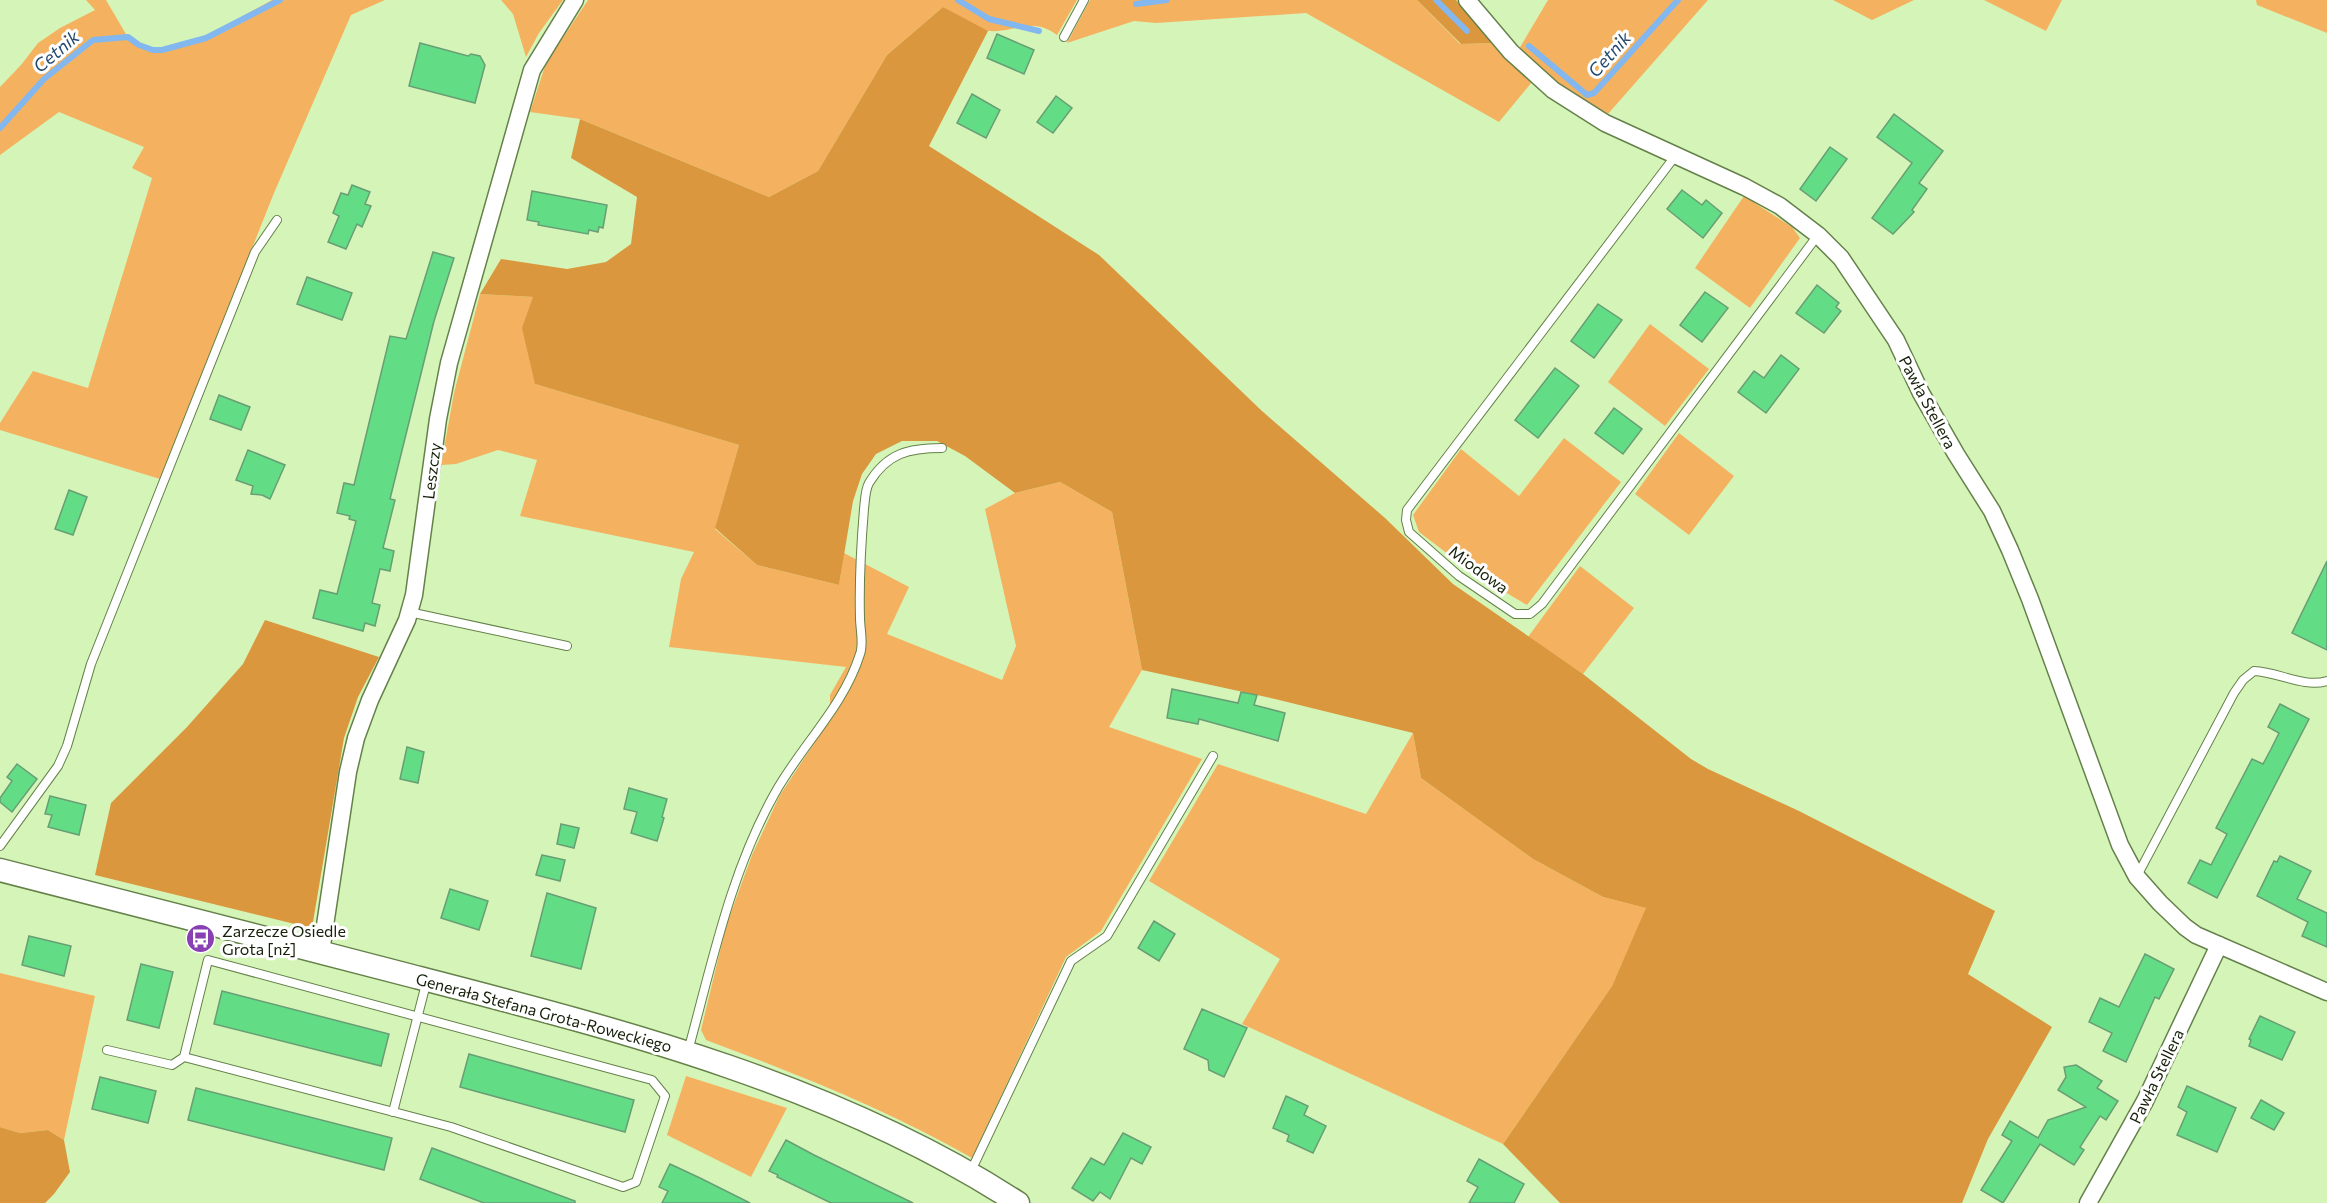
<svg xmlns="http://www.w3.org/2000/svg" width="2327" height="1203" font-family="Commissioner,sans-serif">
<rect width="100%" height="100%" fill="#d5f5b8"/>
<g fill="#f4b260">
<path d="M86,0H106L130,41L157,52L212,33L272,0H385L351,15L274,193L160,479L0,430V423L33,371L88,388L152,178L132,168L144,147L59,112L0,155V87L21,65L38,43L60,28L95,10Z"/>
<path d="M501,0H563L539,33L526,57L513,14Z"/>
<path d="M588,0H1077L1057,35C1033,16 1014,33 989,31C978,30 953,13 943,7L887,55L818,171L769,197L580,119L530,112L546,63Z"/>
<path d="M1090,0H1417L1460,44L1492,43L1507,54L1532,82L1499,122L1306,13L1156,23L1134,21L1067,43Z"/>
<path d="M1548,0H1708L1608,114L1557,83L1519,49Z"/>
<path d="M1833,0H1914L1872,20Z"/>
<path d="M1984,0H2062L2046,31Z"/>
<path d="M2256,0H2327V33L2257,5Z"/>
<path d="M1744,196L1792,227L1800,238L1750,308L1695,268Z"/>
<path d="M480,294L533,297L535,384L739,445L715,529L757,565L839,585L844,553L909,587L887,634L1002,680L1016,646L985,509L1015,493L1060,482L1112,512L1142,670L1109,727L1202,759L1101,931L1066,957L972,1158C888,1110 797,1074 706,1040L701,1030L726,926L752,855L780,795L830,719V695L846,667L669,647L681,579L694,552L520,516L537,460L498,450L456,464L441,465L454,393Z"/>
<path d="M1650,324L1709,369L1665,426L1608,382Z"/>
<path d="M1679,433L1734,476L1689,535L1635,494Z"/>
<path d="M1564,438L1621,482L1527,605L1473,573L1419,532L1413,515L1461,449L1519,496Z"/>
<path d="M1580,566L1634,608L1583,674L1528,637Z"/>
<path d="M1413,733L1421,778L1533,859L1603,897L1647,908L1612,986L1503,1144L1242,1024L1280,959L1149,881L1218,764L1366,814Z"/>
<path d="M0,973L95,996L64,1140L48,1130L20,1133L0,1127Z"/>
<path d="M686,1076L787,1108L751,1177L667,1135Z"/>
</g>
<g fill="#db973e">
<path d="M1417,0H1456L1492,43L1461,44Z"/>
<path d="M943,7L988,31L929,146L1099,255L1262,411L1385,518L1453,584L1583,674L1691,759L1708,769L1799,811L1995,911L1968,974L2052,1027L1988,1139L1962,1203H1560L1503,1144L1612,986L1646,908L1603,897L1533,859L1421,778L1413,733L1275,699L1142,670L1112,512L1060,482L1015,493L965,456L937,441H902L876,454L862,474L853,501L839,585L757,565L715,528L739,445L535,384L522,328L533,297L480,294L501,259L567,269L606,262L631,244L637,197L571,158L580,119L769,197L818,171L887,55Z"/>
<path d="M265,620L379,657L358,697L344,738L313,922L307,927L95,875L111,803L187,727L243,664Z"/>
<path d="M0,1127L20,1133L48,1130L64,1140L70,1172L54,1194L45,1203H0Z"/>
</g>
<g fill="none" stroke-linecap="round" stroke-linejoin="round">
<g stroke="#82b7ef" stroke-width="6">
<path d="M958,0L989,19L1039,31"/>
<path d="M1436,0L1467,31"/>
<path d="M1136,4L1167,0"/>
<path d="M1529,46L1587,95L1594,93L1678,0"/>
<path d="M0,128L44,79L93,40L128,37L139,45L153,50H162L206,38L280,0"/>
</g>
</g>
<g fill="#63dc86" stroke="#689e74" stroke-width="1.5">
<path d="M997,34L1034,50L1024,74L987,58Z"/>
<path d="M420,43L468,56L471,54L480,56L485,65L475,103L409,86Z"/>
<path d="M972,94L1000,110L986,138L957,123Z"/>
<path d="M1056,96L1072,108L1053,133L1037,122Z"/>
<path d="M1894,114L1943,151L1919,183L1927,189L1912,210L1914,212L1893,234L1872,218L1912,163L1877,137Z"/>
<path d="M1830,147L1847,159L1816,201L1800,189Z"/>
<path d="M352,185L370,192L365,204L371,206L362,227L357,224L346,249L328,242L339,216L333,213L341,193L348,195Z"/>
<path d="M1682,190L1702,205L1706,200L1722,213L1703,238L1667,209Z"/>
<path d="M532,191L607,205L603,228L599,227L598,232L589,230L588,234L538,225L539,222L527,220Z"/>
<path d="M433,252L454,258L434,321L390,499L395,500L383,548L394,551L390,571L380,569L372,603L380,605L375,626L365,623L363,631L313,618L320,590L337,594L356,521L349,519L350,516L337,513L344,483L354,485L390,336L406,339Z"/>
<path d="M307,277L352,293L342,320L297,304Z"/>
<path d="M1817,285L1839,303L1836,307L1841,311L1824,333L1796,313Z"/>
<path d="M1705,292L1728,308L1702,342L1680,325Z"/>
<path d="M1598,304L1622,320L1594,358L1571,341Z"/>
<path d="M1781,355L1799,369L1766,413L1738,392L1754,371L1764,378Z"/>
<path d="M1555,368L1579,386L1538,438L1515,420Z"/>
<path d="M219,395L250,407L241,430L210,419Z"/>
<path d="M1614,408L1642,429L1623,454L1595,433Z"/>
<path d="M248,450L285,465L270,499L262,495L251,494L253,486L236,480Z"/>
<path d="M69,490L87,497L73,535L55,529Z"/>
<path d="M2327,561V650L2292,633Z"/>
<path d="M1172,689L1238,703L1241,692L1257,695L1254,705L1285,713L1278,741L1199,719L1198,724L1167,718Z"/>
<path d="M2280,704L2309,719L2217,898L2188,883L2200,860L2211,865L2227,834L2216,828L2252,759L2263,764L2271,749L2279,733L2268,727Z"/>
<path d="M407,747L424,752L418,783L400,779Z"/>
<path d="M17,764L37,779L12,812L0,802V798L12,781L7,777Z"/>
<path d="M629,788L667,799L662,817L664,818L657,841L631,833L637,812L624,809Z"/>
<path d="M50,796L86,805L79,835L48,827L52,815L45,814Z"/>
<path d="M561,824L579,828L574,848L557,844Z"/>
<path d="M542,855L565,860L560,881L536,875Z"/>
<path d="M2280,856L2311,871L2297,899L2327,913V947L2302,936L2308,922L2257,896L2274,861L2277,862Z"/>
<path d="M450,889L488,901L479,930L441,918Z"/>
<path d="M547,893L596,908L581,969L531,956Z"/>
<path d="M1154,921L1175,934L1159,961L1138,948Z"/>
<path d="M29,936L71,946L64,976L22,965Z"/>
<path d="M2145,954L2174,969L2159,999L2155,997L2126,1062L2103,1051L2112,1033L2089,1022L2100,998L2119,1007Z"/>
<path d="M141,964L173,972L159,1028L127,1020Z"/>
<path d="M222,991L389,1034L381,1066L214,1024Z"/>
<path d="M1202,1009L1247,1028L1224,1077L1209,1070L1208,1060L1184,1049Z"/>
<path d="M2260,1016L2295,1032L2282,1060L2249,1046L2251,1040L2249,1039Z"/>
<path d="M469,1054L634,1100L625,1132L460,1087Z"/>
<path d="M2076,1065L2102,1081L2097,1088L2118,1101L2106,1120L2100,1116L2080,1147L2084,1150L2074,1165L2040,1144L2003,1203L1981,1190L2012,1141L2002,1135L2010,1121L2038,1138L2048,1120L2086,1107L2058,1090L2066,1077L2064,1067Z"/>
<path d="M100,1077L156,1091L148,1123L92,1109Z"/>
<path d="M2187,1086L2236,1108L2217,1152L2177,1135L2187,1112L2178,1107Z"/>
<path d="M196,1088L392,1138L384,1170L188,1120Z"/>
<path d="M1286,1096L1308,1106L1304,1115L1326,1126L1313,1153L1287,1141L1289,1135L1273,1128Z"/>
<path d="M2261,1100L2284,1113L2274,1130L2251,1118Z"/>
<path d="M1123,1133L1151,1147L1142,1164L1131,1158L1110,1199L1100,1192L1093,1201L1072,1188L1091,1158L1104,1165Z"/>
<path d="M786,1140L814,1155L913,1203H831L777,1177L778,1175L769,1171Z"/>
<path d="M432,1148L575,1201V1203H484L420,1179Z"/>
<path d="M1479,1159L1524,1184L1514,1203H1469L1478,1187L1467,1181Z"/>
<path d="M670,1164L700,1178L750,1203H662L668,1191L659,1187Z"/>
</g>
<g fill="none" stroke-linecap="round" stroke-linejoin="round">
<defs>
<g id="lane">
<path d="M1064,37L1084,0"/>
<path d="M1676,155L1407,510L1406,520L1409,532L1459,576L1515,614H1530L1542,604L1818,235"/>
<path d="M409,612L567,646"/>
<path d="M0,846L58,766L67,746L91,664L255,252L277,220"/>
<path d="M2137,876L2234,693L2243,680L2254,671C2279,672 2303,688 2327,681"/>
<path d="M107,1050L172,1065L184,1057L208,960L652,1080L665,1096L636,1182L623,1187L451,1127L184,1057"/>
<path d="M688,1051C712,964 730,873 775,793C801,746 844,706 860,654C864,644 860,629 860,618C859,582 861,545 864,509C865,501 865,490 869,483C887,453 909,448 942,448"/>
<path d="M393,1112L427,980"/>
<path d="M970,1173L1071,961L1107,936L1213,756"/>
</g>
<g id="street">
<path d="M1467,0L1511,52L1553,90L1605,123L1745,187L1780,206L1818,235L1841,258L1896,340L1921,393L1956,454L1992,511L2010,550L2030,599L2120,845L2137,877L2160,903L2185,927L2196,935L2327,992"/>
<path d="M321,952L348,772L356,738L370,700L407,620L414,595L438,419L449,363L532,70L575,0"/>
<path d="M2088,1203L2145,1101L2219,945"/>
</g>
<path id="secondary" d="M0,870C136,904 272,940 408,975C617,1029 835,1084 1018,1203"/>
</defs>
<use href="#lane" stroke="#65814a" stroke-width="10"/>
<use href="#street" stroke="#65814a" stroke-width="19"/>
<use href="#secondary" stroke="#65814a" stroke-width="25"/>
<use href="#lane" stroke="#fff" stroke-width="8"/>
<use href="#street" stroke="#fff" stroke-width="16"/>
<use href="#secondary" stroke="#fff" stroke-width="22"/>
</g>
<defs>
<symbol id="bus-disc" viewBox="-11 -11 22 22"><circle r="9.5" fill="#8840b3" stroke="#fff"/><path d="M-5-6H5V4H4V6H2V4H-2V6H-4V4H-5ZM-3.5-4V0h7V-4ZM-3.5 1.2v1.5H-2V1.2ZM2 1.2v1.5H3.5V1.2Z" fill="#fff"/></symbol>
</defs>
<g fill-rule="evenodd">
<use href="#bus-disc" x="184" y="922" width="33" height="33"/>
</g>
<g text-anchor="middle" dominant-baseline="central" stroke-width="6" stroke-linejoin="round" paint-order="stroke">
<g font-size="16" fill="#151f09" stroke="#fff">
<text transform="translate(1928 402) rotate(62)">Pawła Stellera</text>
<text transform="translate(431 471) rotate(-83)">Leszczy</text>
<text transform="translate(1479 569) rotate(36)">Miodowa</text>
<text transform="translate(544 1012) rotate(15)">Generała Stefana Grota-Roweckiego</text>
<text transform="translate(2156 1076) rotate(-64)">Pawła Stellera</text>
</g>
<g font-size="16" fill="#151f09" stroke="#fff" text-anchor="start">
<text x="222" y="930">Zarzecze Osiedle<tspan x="222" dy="18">Grota [nż]</tspan></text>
</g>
<g font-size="18" font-style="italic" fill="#23496f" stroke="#fff">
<text transform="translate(56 51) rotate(-40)">Cetnik</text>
<text transform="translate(1609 54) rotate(-48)">Cetnik</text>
</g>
</g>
</svg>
